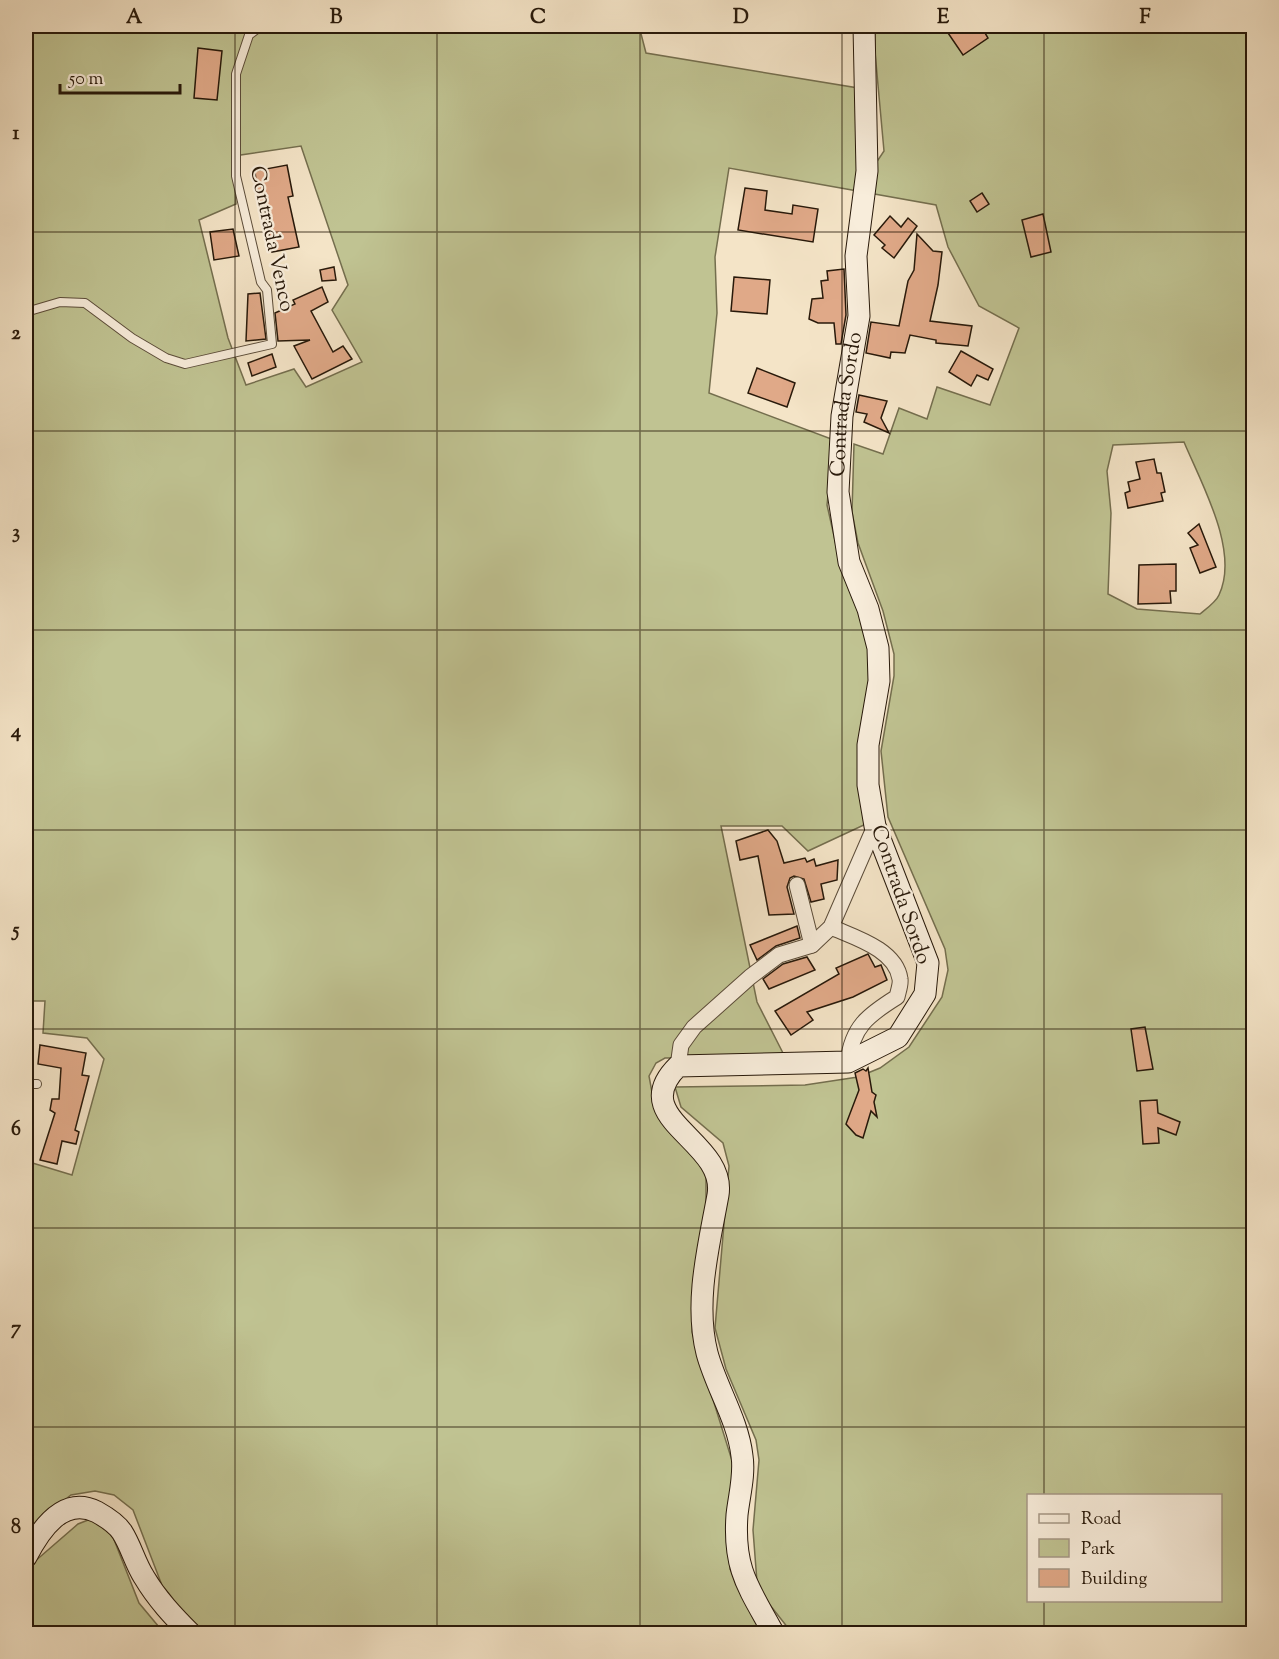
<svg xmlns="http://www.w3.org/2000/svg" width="1279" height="1659" font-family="'Sorts Mill Goudy',serif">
<rect width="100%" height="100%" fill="#f4e4c7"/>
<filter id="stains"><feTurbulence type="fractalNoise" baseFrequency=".00333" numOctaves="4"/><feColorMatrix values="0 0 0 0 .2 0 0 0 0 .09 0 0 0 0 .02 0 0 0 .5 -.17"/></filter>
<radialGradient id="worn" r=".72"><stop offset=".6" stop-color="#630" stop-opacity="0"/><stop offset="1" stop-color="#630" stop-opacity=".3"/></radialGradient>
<g fill="#c0c392" stroke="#746e4e" stroke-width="1.5" fill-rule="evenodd">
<path d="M26,26H639L646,53L858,88V190L884,151L875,52V26H1253V1633H792L766,1600L757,1582L753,1530L759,1460L756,1440L726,1369L715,1328L729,1166L723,1143L681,1107L675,1087L805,1085L858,1077L880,1068L909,1047L942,997L948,970L945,949L888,817L881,751L894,676V654L883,611L858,543L852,512L854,444L883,454L899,408L927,419L937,387L990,405L1019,328L979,306L948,247L936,205L729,168L715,257L717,313L709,393L834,440L827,505L841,567L871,632L866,824L808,851L782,826H721L757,1002L785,1057L665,1058L656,1063L649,1076L653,1098L706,1165V1210L695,1280L692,1332L734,1467L730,1569L763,1633H205L176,1606L163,1588L133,1510L114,1495L95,1491L71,1495L26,1531V1161L72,1175L104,1059L87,1038L43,1033L45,1001H26ZM301,146L348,285L332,310L362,362L306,387L294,369L246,385L228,338L199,220L236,204L234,156ZM1184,442C1201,483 1240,551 1219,595C1216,602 1206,609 1200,614L1137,609L1108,594L1111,513L1107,471L1113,445ZM1028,1496H1220V1600H1028Z"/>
<path d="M88,1520H95L111,1532L139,1603L164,1633H26V1569L78,1524Z"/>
</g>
<g fill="#e0a988" stroke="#28190a" stroke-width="1.5">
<path d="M960,26H981L988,38L963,55L948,33Z"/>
<path d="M198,48L222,51L217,100L194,98Z"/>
<path d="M287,165L293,196L288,197L299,247L272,252L264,204L258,205L255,171Z"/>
<path d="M745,188L767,191L765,210L792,214L793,205L818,209L813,242L738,230Z"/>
<path d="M982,193L989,204L977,212L970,201Z"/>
<path d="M1043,214L1051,252L1031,257L1022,220Z"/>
<path d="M890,216L901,227L908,218L917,226L894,258L882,248L885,245L874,235Z"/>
<path d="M233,229L239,256L214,260L210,232Z"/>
<path d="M917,234L933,251L942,252L938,285L930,321L972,326L968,346L936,343V340L910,335L905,353L891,352L890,358L866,353L871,322L899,326L908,281L914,270Z"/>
<path d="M334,267L336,280L322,281L320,270Z"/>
<path d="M844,269L846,315L841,344H836L834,323H818L809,319L812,299L823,298L821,281L828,280L827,271Z"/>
<path d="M734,277L770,280L767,314L731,311Z"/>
<path d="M322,287L328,302L311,311L333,352L343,346L352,359L312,379L294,346L310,340L278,341L275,313L295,304L293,300Z"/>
<path d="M260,293L266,339L246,341L248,294Z"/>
<path d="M961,351L993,369L988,380L977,375L971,386L949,372Z"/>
<path d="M272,354L276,367L252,376L248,363Z"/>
<path d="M757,368L795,383L787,407L748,393Z"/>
<path d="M859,395L887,401L881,418L889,433L864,422L867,414L856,412Z"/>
<path d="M1154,459L1157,473H1161L1165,492L1161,493L1163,501L1128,508L1125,493L1130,491L1128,482L1140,479L1136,462Z"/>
<path d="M1199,524L1216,567L1200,573L1190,548L1198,545L1188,533Z"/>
<path d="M1176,564V591H1170L1171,603L1138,604L1139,565Z"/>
<path d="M768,830L777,841L784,863L805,858L807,862L814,859L816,866L838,860L837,880L821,884L824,899L811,902L804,879L794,876L790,878L787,887L794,914L769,915L758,856L740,860L736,841Z"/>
<path d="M797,926L800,938L776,946L757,960L750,945Z"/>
<path d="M868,954L875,967L881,965L887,980L853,997L807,1012L813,1020L791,1035L775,1011L839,974L836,968Z"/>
<path d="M807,957L815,970L769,989L763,979L783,964Z"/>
<path d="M1145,1027L1153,1069L1137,1071L1131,1029Z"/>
<path d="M40,1045L86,1053L82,1075L89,1076L75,1130L79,1132L76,1144L62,1141L57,1164L40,1160L55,1113L50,1110L52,1099H59L61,1068L38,1064Z"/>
<path d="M868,1068L872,1092L876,1095L874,1102L877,1117L871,1111L863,1138L856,1135L846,1124L859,1090L855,1073L863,1069L866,1071Z"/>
<path d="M1157,1100L1158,1113L1180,1122L1176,1135L1158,1128L1159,1143L1143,1144L1140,1101Z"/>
</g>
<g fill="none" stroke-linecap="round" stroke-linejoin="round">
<defs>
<g id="lane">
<path d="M26,312L60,302L85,303L132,338L166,358L185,364L272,344L267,290L261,282L236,176V74L249,35L261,26"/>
<path d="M26,1084H37"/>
</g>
<g id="street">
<path d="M797,885L812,945"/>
<path d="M831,927C853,937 896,949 900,979C901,984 898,992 897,997C868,1015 852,1027 848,1062"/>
<path d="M678,1066L681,1045L694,1027L750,977L779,955L812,945L831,927L875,826"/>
</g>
<g id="secondary">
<path d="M26,1557C40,1530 63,1495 97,1512C106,1517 116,1523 122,1532C131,1546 135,1563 144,1577C157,1599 173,1616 191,1634"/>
<path id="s1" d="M774,1634C749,1588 733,1570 737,1515C739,1496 745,1475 742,1456C738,1420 716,1387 707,1353C694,1302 709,1245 718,1195C727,1140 624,1119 678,1066L848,1062L898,1037L925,994L928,963L875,826L868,785V745L879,681L878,648L868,609L849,562L838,492L842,416L859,316L856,256L867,171L864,26"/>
</g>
</defs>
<use href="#lane" stroke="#5b4c39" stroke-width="10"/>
<use href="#street" stroke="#5b4c39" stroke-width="17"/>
<use href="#secondary" stroke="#28190a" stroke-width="23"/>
<use href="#lane" stroke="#f8eddb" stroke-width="8"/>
<use href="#street" stroke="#f8eddb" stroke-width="15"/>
<use href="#secondary" stroke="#f8eddb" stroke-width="21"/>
</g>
<path fill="none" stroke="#28190a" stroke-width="1.5" stroke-opacity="0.55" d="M235,26V1634M437,26V1634M640,26V1634M842,26V1634M1044,26V1496M26,232H1254M26,431H1254M26,630H1254M26,830H1254M26,1029H1254M26,1228H1254M26,1427H1254M1044,1600V1634"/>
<g text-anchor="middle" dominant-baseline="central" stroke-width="4.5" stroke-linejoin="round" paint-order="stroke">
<g font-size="21" fill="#28190a" stroke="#f8eddb">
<text transform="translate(271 239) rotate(78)">Contrada Venco</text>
<text stroke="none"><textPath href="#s1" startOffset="1492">Contrada Sordo</textPath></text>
<text transform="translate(900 895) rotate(71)">Contrada Sordo</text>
</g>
</g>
<rect width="1279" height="1659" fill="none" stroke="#f4e4c7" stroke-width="66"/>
<rect x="1027" y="1494" width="195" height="108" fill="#f8eddb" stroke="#a59887" stroke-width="1.5"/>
<rect x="1039" y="1514" width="30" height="9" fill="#f8eddb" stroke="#a59887" stroke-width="1.5"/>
<text x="1081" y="1524" font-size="18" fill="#28190a">Road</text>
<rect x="1039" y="1539" width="30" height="18" fill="#c0c392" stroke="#a59887" stroke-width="1.5"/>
<text x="1081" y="1554" font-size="18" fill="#28190a">Park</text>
<rect x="1039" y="1569" width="30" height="18" fill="#e0a988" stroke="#a59887" stroke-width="1.5"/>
<text x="1081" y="1584" font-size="18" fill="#28190a">Building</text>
<path d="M60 84v9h120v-9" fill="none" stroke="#28190a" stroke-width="3"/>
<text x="69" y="84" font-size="18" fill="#28190a" stroke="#f8eddb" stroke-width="4.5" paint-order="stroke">50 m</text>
<rect x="33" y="33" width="1213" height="1593" fill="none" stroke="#28190a" stroke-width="2"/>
<g font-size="20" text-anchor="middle" font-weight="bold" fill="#28190a">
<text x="134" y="23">A</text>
<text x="336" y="23">B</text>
<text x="538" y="23">C</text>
<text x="741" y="23">D</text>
<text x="943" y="23">E</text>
<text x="1145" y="23">F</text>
<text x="16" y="139">1</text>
<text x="16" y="339">2</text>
<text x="16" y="538">3</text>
<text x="16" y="737">4</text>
<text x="16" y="936">5</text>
<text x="16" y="1135">6</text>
<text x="16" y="1334">7</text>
<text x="16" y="1533">8</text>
</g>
<rect width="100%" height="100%" filter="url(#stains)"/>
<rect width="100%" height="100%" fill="url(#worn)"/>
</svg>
